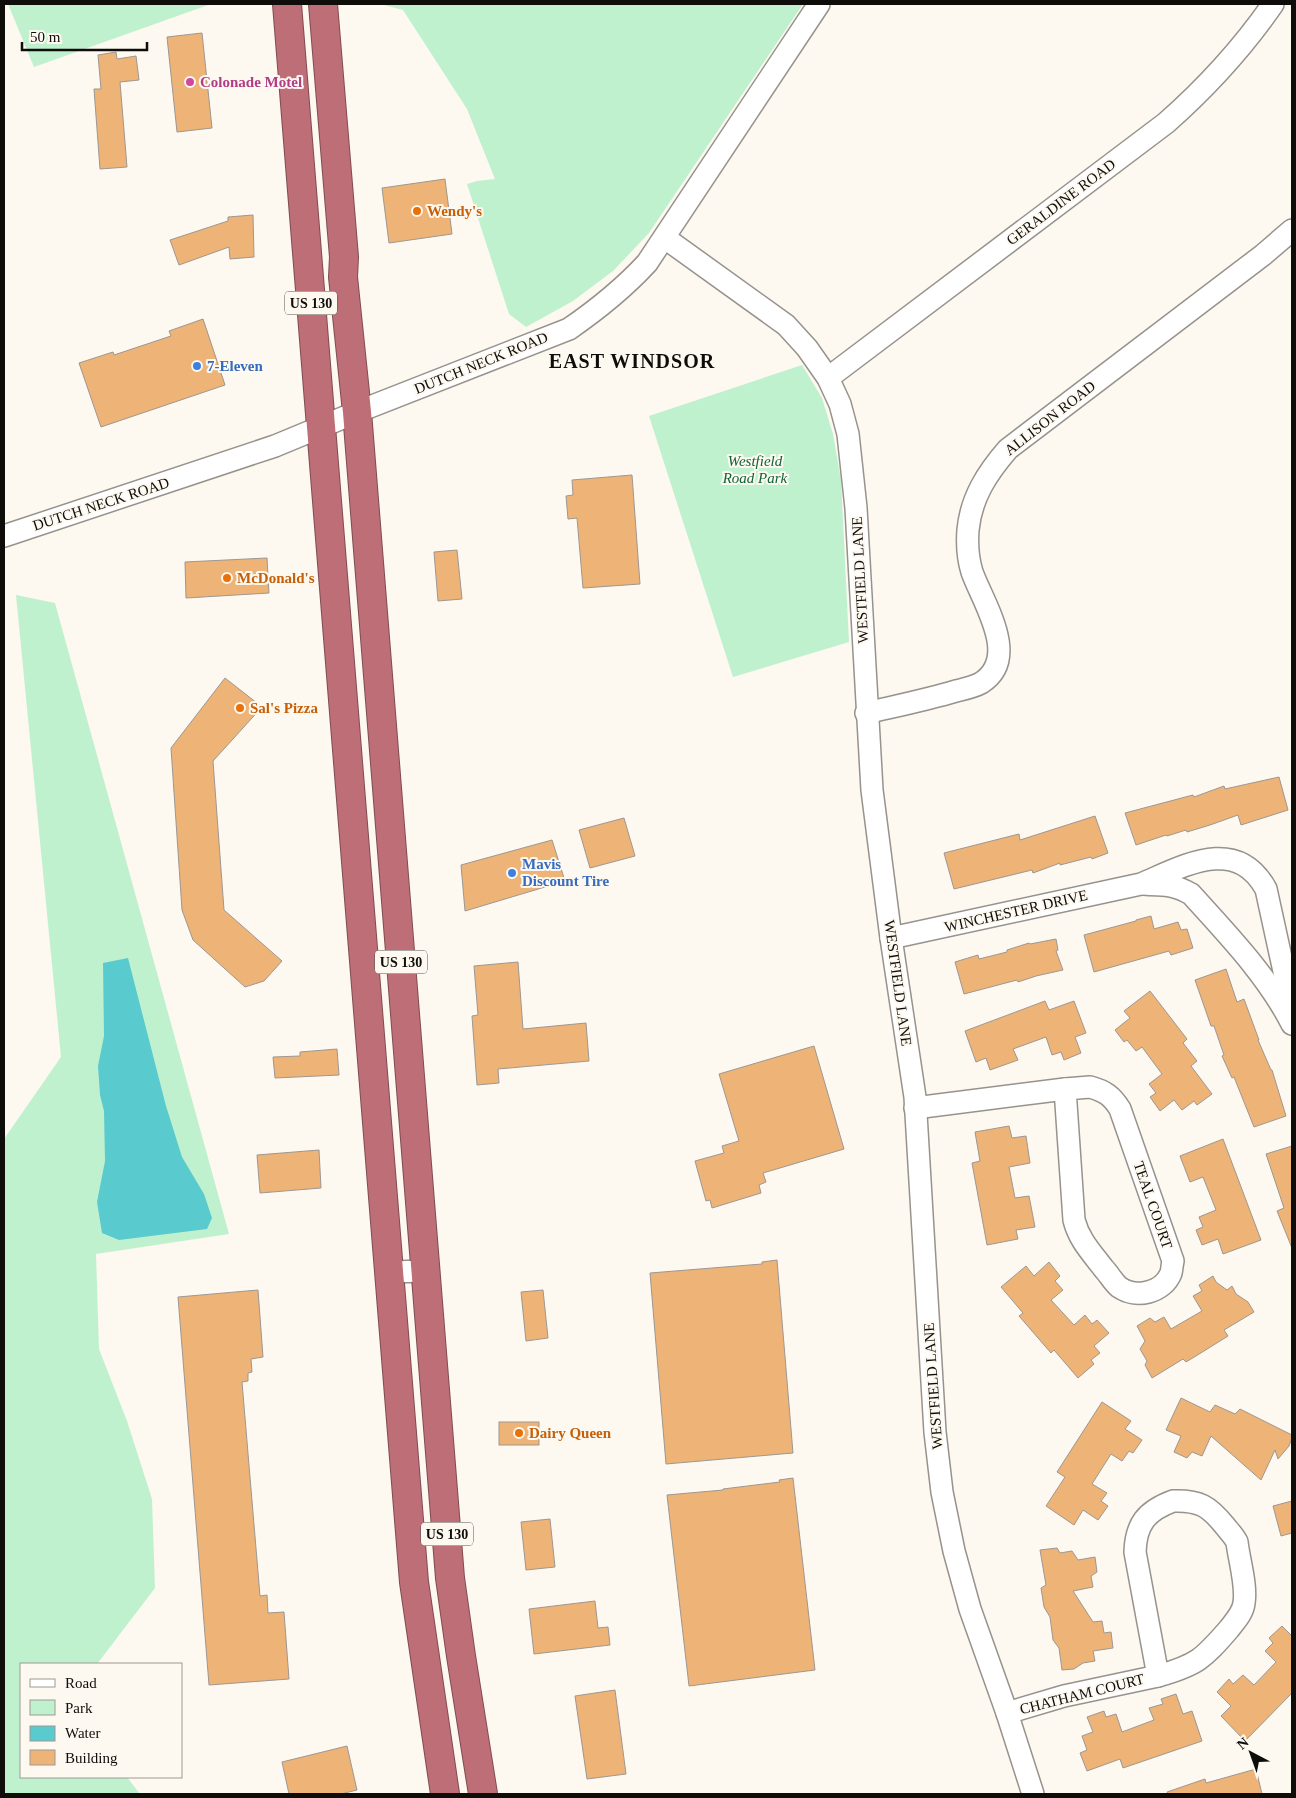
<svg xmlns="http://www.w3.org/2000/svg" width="1296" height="1798" font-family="Georgia,serif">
<rect width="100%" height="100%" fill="#fdf8f0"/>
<g fill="#c0f1ce">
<path d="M8,4H211L34,67Z"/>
<path d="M380,4H803L649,233L613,271L573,301L526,327L509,314L467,184L477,181L495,179L467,109L403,10Z"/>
<path d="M802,365L822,398L833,434L841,480L849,642L733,677L649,416Z"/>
<path d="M16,595L55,603L229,1234L96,1254L99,1349L127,1421L152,1499L155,1588L97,1664H21V1777H127L140,1794H4V1139L61,1057Z"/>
</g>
<path fill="#59cace" d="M128,958L166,1106L182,1157L204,1194L212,1218L207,1229L119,1240L102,1233L97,1202L105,1161L104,1111L100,1095L98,1066L104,1036L103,963Z"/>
<g fill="#edb377" stroke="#9e9791">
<path d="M202,33L212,128L177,132L167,37Z"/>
<path d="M116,52L117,59L136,56L139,80L120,82L127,167L100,169L94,89H101L98,55Z"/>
<path d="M445,179L452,234L389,243L382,188Z"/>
<path d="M253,215L254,257L230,259L229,247L179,265L170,240L228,221V217Z"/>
<path d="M203,319L225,385L101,427L79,363L113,352L114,355L171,336L169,331Z"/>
<path d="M632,475L640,584L583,588L577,518L568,519L566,496L573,495L572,480Z"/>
<path d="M457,550L462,599L438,601L434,552Z"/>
<path d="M267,558L269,593L186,598L185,562Z"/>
<path d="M225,678L262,707L213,761L224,910L282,961L264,981L245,987L193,940L182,910L171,748Z"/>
<path d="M1279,777L1288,810L1241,825L1238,815L1210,825L1187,832L1186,830L1167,836L1166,835L1136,845L1125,813L1193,795L1194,797L1224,786L1225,789Z"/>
<path d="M1095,816L1108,853L1092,859L1091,857L1060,865V863L1033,873L1032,870L954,889L944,853L1019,834L1020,840Z"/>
<path d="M624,818L635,856L590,868L579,830Z"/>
<path d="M552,840L565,881L465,911L461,865Z"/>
<path d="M1151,916L1154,929L1178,922L1181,930L1187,929L1193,948L1171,955L1169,951L1094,972L1084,935L1136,921V920Z"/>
<path d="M1056,939L1058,950L1056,951L1063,970L1036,976L1018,982L1017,980L964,994L955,962L978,955L979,959L1007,952V950L1029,943L1030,944Z"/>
<path d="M518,962L523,1029L586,1023L589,1061L498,1069L499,1083L477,1085L472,1016L478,1015L474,966Z"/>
<path d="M1226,969L1237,1002L1244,999L1259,1040H1258L1271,1070H1272L1286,1116L1254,1127L1234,1077L1232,1078L1222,1056L1224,1055L1214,1026H1211L1195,980Z"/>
<path d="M1150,991L1187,1039L1183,1043L1197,1061L1191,1066L1212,1094L1197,1105L1194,1101L1182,1110L1174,1100L1160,1111L1150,1097L1156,1093L1149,1084L1162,1074L1142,1047L1136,1051L1127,1040L1124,1042L1115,1030L1130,1018L1124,1011Z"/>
<path d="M1045,1001L1049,1010L1074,1001L1086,1033L1075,1037L1081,1053L1064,1060L1061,1052L1052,1055L1046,1037L1013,1049L1018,1060L990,1070L986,1058L976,1062L965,1031Z"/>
<path d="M814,1046L844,1149L763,1173L766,1182L759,1185L761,1193L712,1208L710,1200L706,1201L695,1161L724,1153L722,1146L739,1141L719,1074Z"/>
<path d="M337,1049L339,1075L275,1078L273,1057L300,1056V1052Z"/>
<path d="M1009,1126L1012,1138L1026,1136L1030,1163L1009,1167L1015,1198L1029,1196L1035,1227L1016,1230L1018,1239L987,1245L972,1163L980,1161L975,1132Z"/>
<path d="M1223,1139L1261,1240L1223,1254L1218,1239L1202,1245L1196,1230L1203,1227L1199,1217L1216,1210L1203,1177L1190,1182L1180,1156Z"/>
<path d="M1292,1146V1248L1277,1211L1284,1208L1266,1154Z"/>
<path d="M319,1150L321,1188L260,1193L257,1155Z"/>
<path d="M777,1260L793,1453L666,1464L650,1273L762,1264V1262Z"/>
<path d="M1049,1262L1060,1276L1055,1281L1063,1290L1051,1300L1074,1325L1085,1315L1092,1324L1097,1320L1109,1333L1094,1346L1100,1353L1091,1360L1094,1364L1078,1378L1054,1350L1051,1353L1019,1316L1023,1313L1001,1287L1026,1266L1034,1276Z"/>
<path d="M1213,1276L1216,1282L1227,1290L1232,1286L1236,1294L1248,1302L1254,1312L1224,1330L1228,1336L1204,1351L1186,1362L1183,1359L1152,1378L1145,1365L1147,1361L1140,1349L1145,1341L1137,1326L1150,1318L1155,1322L1164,1317L1171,1329L1202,1311L1193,1296L1202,1291L1199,1285Z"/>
<path d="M258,1290L263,1357L251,1359L252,1372L248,1373V1381L242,1382L260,1596L267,1595L268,1613L284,1612L289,1679L209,1685L178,1297Z"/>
<path d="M543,1290L548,1338L526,1341L521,1292Z"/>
<path d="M1181,1398L1210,1412L1215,1405L1235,1414L1240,1409L1292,1435V1438L1289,1446L1278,1459L1275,1450L1261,1480L1211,1436L1202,1456L1192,1452L1187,1458L1174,1452L1181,1436L1166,1430Z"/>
<path d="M1102,1402L1131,1421L1125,1429L1142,1440L1133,1453L1129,1451L1122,1461L1111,1454L1092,1484L1107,1493L1101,1501L1108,1506L1098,1520L1083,1510L1074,1525L1046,1506L1065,1477L1057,1472Z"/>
<rect x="499" y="1422" width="40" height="23"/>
<path d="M793,1478L815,1670L689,1686L667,1495L723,1490V1489L780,1482L779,1480Z"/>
<path d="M1292,1501V1533L1281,1536L1273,1506Z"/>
<path d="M550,1519L555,1567L526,1570L521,1522Z"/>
<path d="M1057,1548L1060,1553L1072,1551L1078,1560L1095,1557L1097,1572L1091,1576L1093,1587L1073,1591L1093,1622L1102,1621L1104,1633L1111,1632L1113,1648L1093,1651L1095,1661L1083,1663L1074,1669L1062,1670L1059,1648L1053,1640L1050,1617L1044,1607L1041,1588L1046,1585L1040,1550Z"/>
<path d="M595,1601L598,1628L608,1627L610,1645L534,1654L529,1609Z"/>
<path d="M1282,1626L1292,1636V1693L1245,1741L1221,1716L1231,1706L1217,1692L1229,1679L1233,1684L1243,1675L1254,1685L1276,1662L1265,1651L1273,1643L1269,1638Z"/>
<path d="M615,1690L626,1774L587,1779L575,1696Z"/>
<path d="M1176,1694L1183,1714L1192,1711L1202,1741L1123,1768L1120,1759L1087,1771L1080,1753L1087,1750L1082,1736L1093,1732L1087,1717L1104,1711L1106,1717L1116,1714L1122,1732L1154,1720L1149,1708L1163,1704L1161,1699Z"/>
<path d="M347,1746L357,1790L341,1794H289L282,1762Z"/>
<path d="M1256,1769L1262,1794H1168L1167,1792L1205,1779L1206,1783Z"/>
</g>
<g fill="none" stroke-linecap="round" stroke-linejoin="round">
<defs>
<g id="minor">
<path d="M665,238L786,325L807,348L828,378L840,404L848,434L856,508L872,790L891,938L915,1097L935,1432L942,1492L954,1551L970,1609L1007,1713L1033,1794"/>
<path d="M828,378L1166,123C1208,86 1241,50 1273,4"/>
<path d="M4,536L275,446L357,412L569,329C598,309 623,289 647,263L819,4"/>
<path d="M866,713C896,706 926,700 956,691C964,689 974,687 981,683C1021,658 983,603 972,572C968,559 967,543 968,530C971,498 987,473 1008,449L1263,255L1292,230"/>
<path d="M1144,884C1165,886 1171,883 1191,894C1228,935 1267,975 1292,1024"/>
<path d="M891,938L1141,884C1184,866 1236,835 1266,889L1292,1008"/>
<path d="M1090,1087C1105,1091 1112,1096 1120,1109L1173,1261C1172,1265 1172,1269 1171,1273C1163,1293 1136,1299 1119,1287C1113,1282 1109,1274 1104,1269C1092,1253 1079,1240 1074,1220L1065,1089Z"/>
<path d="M915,1108L1065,1089"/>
<path d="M389,1272L426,1271"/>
<path d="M1173,1501C1199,1500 1209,1506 1225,1526C1229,1531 1234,1536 1237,1542C1239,1560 1247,1585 1244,1603C1243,1613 1235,1621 1229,1629C1203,1659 1197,1665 1158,1676L1135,1552C1136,1524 1146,1511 1173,1501Z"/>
<path d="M1007,1713L1064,1696L1158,1676"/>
</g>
<g id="highway">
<path d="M287,4L414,1582L445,1794"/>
<path d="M323,4L344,257L343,277L357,412L450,1578L461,1656L483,1794"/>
</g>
</defs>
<use href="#minor" stroke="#97928b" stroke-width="24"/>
<use href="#highway" stroke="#804c51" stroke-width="30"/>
<use href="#minor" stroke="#fff" stroke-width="21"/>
<use href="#highway" stroke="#bd6e77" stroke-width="28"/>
</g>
<circle fill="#d1479c" stroke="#fdf8f0" stroke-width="2" cx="190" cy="82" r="5"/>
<g fill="#e8710a" stroke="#fdf8f0" stroke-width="2">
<circle cx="417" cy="211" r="5"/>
<circle cx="227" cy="578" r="5"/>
<circle cx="240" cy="708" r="5"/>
<circle cx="519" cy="1433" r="5"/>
</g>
<g fill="#3f7fe0" stroke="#fdf8f0" stroke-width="2">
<circle cx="197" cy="366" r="5"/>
<circle cx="512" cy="873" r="5"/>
</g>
<g text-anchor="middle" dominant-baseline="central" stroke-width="4" stroke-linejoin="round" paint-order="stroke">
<g fill="#fdf8f0" stroke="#56544f" stroke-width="1">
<rect x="285" y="291.5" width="52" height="23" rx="4"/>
<rect x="375" y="950.5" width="52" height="23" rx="4"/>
<rect x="421" y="1522.5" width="52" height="23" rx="4"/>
</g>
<g font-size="14" font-weight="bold" fill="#0f0d0a">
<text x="311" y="303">US 130</text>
<text x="401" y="962">US 130</text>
<text x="447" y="1534">US 130</text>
</g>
<g font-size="15" font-weight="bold" fill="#b23c85" stroke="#fdf8f0" text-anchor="start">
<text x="200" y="82">Colonade Motel</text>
</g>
<g font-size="15" fill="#0f0d0a" stroke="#fdf8f0">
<text transform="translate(1061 202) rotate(-37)">GERALDINE ROAD</text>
<text transform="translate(481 363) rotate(-22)">DUTCH NECK ROAD</text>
<text transform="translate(1050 418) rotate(-38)">ALLISON ROAD</text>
<text transform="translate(101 504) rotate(-18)">DUTCH NECK ROAD</text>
<text transform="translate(860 580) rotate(-93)">WESTFIELD LANE</text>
<text transform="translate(1016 911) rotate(-13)">WINCHESTER DRIVE</text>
<text transform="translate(898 983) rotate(82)">WESTFIELD LANE</text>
<text transform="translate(1153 1205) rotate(71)">TEAL COURT</text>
<text transform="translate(933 1386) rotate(-94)">WESTFIELD LANE</text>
<text transform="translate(1082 1694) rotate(-14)">CHATHAM COURT</text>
</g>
<g font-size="15" font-weight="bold" fill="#c56008" stroke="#fdf8f0" text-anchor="start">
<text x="427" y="211">Wendy's</text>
<text x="237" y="578">McDonald's</text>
<text x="250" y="708">Sal's Pizza</text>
<text x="529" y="1433">Dairy Queen</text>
</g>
<g font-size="15" font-weight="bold" fill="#366cbe" stroke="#fdf8f0" text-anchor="start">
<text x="207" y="366">7-Eleven</text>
<text x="522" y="864">Mavis<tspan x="522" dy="17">Discount Tire</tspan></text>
</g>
<g font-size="15" font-style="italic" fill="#0f6336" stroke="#fdf8f0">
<text x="755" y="461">Westfield<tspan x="755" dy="17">Road Park</tspan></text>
</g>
<g font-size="20" font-weight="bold" letter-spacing="1" fill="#0f0d0a" stroke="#fdf8f0">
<text x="632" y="361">EAST WINDSOR</text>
</g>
</g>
<rect width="1296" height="1798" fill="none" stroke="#0f0d0a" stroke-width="10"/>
<rect x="20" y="1663" width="162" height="115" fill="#fdf8f0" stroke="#9e9a94"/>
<rect x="30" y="1679" width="25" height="8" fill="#ffffff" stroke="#9e9a94"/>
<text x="65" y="1688" font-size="15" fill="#0f0d0a">Road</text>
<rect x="30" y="1700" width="25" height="15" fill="#c0f1ce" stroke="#9e9a94"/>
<text x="65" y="1713" font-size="15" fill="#0f0d0a">Park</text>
<rect x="30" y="1726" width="25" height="15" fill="#59cace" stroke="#9e9a94"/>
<text x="65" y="1738" font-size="15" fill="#0f0d0a">Water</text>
<rect x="30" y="1750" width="25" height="15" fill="#edb377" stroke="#9e9a94"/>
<text x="65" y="1763" font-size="15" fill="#0f0d0a">Building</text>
<g transform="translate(1251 1753) rotate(319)" stroke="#fdf8f0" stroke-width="4" paint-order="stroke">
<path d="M0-4L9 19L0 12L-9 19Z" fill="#0f0d0a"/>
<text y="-8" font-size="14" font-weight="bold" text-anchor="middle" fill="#0f0d0a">N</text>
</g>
<path d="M22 42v8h125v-8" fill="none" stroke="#0f0d0a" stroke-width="2.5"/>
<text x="30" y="42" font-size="15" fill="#0f0d0a" stroke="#fdf8f0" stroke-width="4" paint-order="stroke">50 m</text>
</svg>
